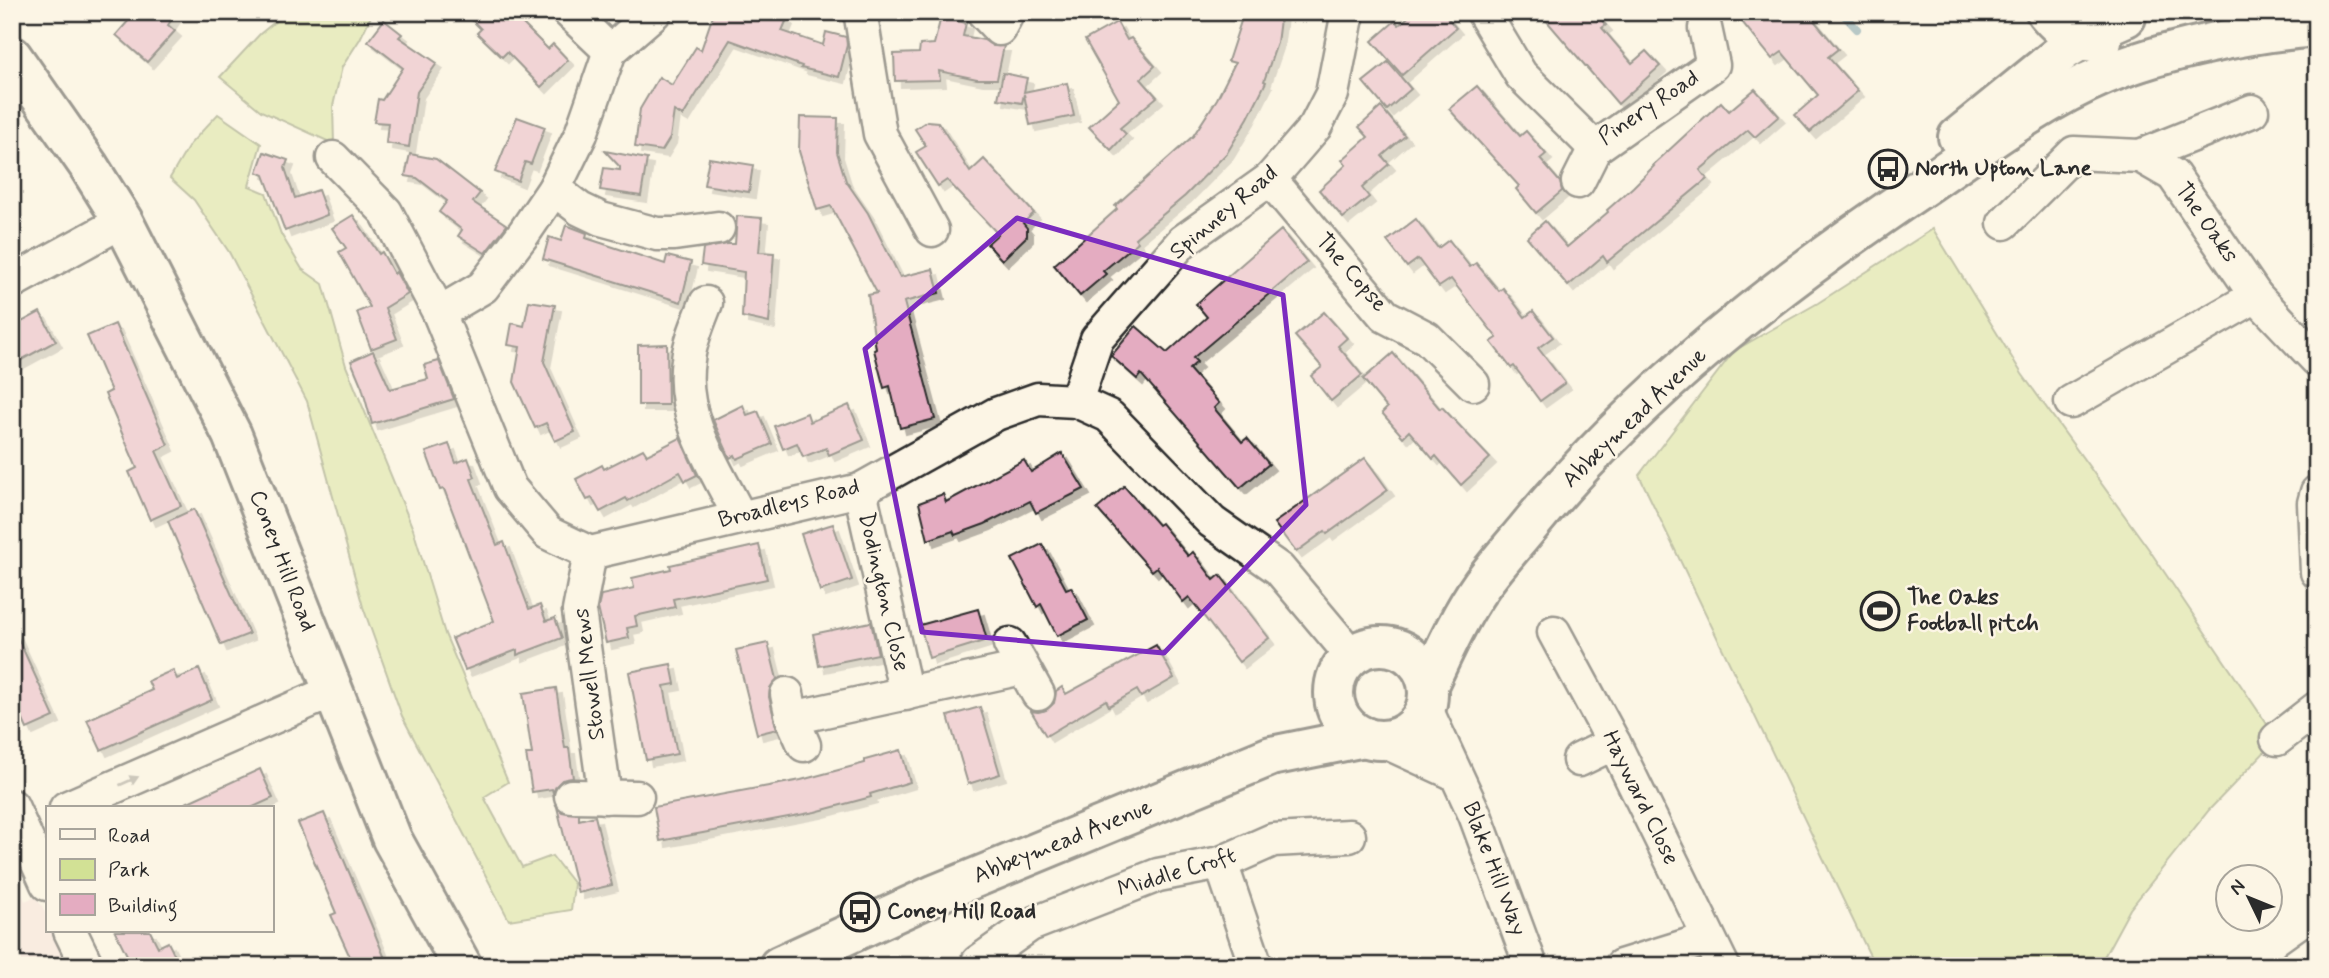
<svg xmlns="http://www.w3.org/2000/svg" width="2329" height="978" font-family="Mynerve,sans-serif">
<defs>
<filter id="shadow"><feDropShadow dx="6" dy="6" stdDeviation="0" flood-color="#0004"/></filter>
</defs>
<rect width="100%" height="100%" fill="#fcf5e5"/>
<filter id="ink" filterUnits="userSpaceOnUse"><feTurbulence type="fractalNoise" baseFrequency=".0143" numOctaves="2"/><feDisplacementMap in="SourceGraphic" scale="14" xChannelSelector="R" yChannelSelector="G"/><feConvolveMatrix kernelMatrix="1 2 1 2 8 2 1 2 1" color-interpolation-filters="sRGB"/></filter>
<g filter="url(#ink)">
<path fill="#f5dfda" d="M12,840L24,866L25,875L16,880L25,901L35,897L42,906L47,917V931H54L71,966H12Z"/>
<g fill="#d2e195" stroke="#7e8660" stroke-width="2">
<path d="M287,12H373L360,39L342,67L333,106L334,144L261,111L220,77L260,34Z"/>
<path d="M218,114L261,144L249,186L266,193L281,234L302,269L323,284L346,366L413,529L445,634L508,782L484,797L522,867L552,856L574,884L571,910L509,920L402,716L363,607L307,401L229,252L194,200L170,178L190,144Z"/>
<path d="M1933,229L2022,374L2148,548L2277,739L2209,810L2130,909L2099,966H1875L1639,475L1734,351L1818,303Z"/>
</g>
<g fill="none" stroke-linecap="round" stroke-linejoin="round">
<path stroke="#65909f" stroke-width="8" d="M1841,12L1857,29"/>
</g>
<g fill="#e4acc1" stroke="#2b2b2b" stroke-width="2" filter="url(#shadow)">
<path d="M136,12H177L168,25L175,31L147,62L116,35Z"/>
<path d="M464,12H511L548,49L553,44L568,60L541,87L507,52L502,57L477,33L481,29Z"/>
<path d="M714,12H767L787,19L782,31L823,45L826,32L846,37L847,45L839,77L801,68L802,66L730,40L683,116L674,111L670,138L662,151L635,147L640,109L659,77L672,85L696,47L701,50Z"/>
<path d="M1244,12H1281L1277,43L1264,81L1266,82L1248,118L1227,153L1185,196L1135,238L1138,242L1103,271L1106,274L1080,296L1054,265L1117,209L1115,206L1193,136L1217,99L1235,63L1228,61Z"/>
<path d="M1414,12H1443L1456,28L1402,75L1372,41L1395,21L1399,25Z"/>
<path d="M1539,12H1594L1606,25L1602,28L1632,63L1646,51L1660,66L1618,104Z"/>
<path d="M1734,12H1807L1838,49L1828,57L1858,91L1810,132L1795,115L1818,95L1782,52L1772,59Z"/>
<path d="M941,17L966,23L963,36L984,40L993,46H1004L997,79H977L939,71L940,80L895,81L894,54L919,53L920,45L934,44Z"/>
<path d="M384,20L402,34L399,37L437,63L417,92L409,147L386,143L388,123L374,122L378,99L382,100L403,68L368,41Z"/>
<path d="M1117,22L1127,40L1131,38L1155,66L1141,79L1157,97L1120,128L1126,134L1111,150L1089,127L1119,100L1085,40Z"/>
<path d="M1388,62L1411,89L1387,110L1363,82Z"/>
<path d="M1003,73L1027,78L1024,92L1067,83L1074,116L1030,125L1024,94L1022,103L998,99Z"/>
<path d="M1477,86L1520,136L1526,131L1546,154L1540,159L1560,182L1562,191L1536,213L1516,189L1519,186L1449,109Z"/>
<path d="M1755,89L1779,116L1755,137L1748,130L1700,170L1707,179L1607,262L1603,256L1568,286L1527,237L1545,221L1567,247L1608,212L1607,210L1633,187L1654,166L1653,165L1721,102L1729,111Z"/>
<path d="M1381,107L1405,136L1382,156L1389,164L1362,188L1369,197L1343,218L1319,190L1346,165L1342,160L1368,137L1359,127Z"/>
<path d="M517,117L545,127L531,164L525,162L518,181L495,172Z"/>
<path d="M800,117L838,118L837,152L846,181L868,213L900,277L933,269L939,293L904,302L935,419L900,428L890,386L884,388L874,350L876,349L868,295L877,293L831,206L817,210L799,151Z"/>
<path d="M927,121L938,122L970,172L984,159L1034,213L1023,223L1027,228V236L1002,260L987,244L998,234L947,180L938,186L916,152L926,146L915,129Z"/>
<path d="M605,151L647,159L641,196L600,190L604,168L620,170V167Z"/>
<path d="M264,152L288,160L285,168L295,198L318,190L327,215L285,231L264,175L257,172Z"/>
<path d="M410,154L436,159L480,193L473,202L507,225L485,253L458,236L462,230L439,212L447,201L417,178L405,176Z"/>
<path d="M709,158L753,165L749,192L704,185Z"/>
<path d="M353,215L379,254L382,252L394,274L396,272L408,294L385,308L397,339L371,349L357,312L370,307L339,252L346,248L332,228Z"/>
<path d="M737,216L762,218L759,252L774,253L769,323L742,317L744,272L701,265L703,249L727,244H735Z"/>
<path d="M1416,219L1438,248L1449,240L1470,267L1476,263L1499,291L1503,288L1525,317L1533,311L1553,337L1538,348L1565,383L1540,401L1514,366L1511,368L1491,342L1497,338L1451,279L1439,287L1418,259L1407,267L1387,241Z"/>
<path d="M566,225L587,233L586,238L665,264L667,256L691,262L681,302L543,259L549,237L561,241Z"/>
<path d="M1281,230L1307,262L1193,358L1197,362L1189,369L1219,403L1214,408L1242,442L1247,438L1269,464L1240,488L1141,374L1137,379L1111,356L1136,326L1167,353L1207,317L1196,304Z"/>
<path d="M529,301L555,305L544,362L575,432L555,441L546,423L535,428L514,382L520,347L508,345L512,323L524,326Z"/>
<path d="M40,312L56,341L12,365V327Z"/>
<path d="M1324,312L1347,338L1338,346L1362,375L1331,401L1311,376L1322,367L1295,336Z"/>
<path d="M115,324L168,445L156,451L181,506L150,520L129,472L137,468L105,394L111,391L87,336Z"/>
<path d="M667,344L668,405H638V345Z"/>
<path d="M373,351L390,389L428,379L424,365L439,361L454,399L372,424L362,387L351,361Z"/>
<path d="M1393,353L1440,409L1442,407L1490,458L1461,485L1436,456L1433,459L1409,431L1403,437L1382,413L1387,408L1363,379Z"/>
<path d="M743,405L747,415L758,411L772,444L737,459L735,455L730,458L713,420Z"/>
<path d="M849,405L864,440L829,455L826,448L803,457L797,443L783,449L774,426L807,413L810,422Z"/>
<path d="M680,438L697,475L685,481L680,472L628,501L626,498L600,512L592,498L587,500L576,479L602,465L604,469L643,449L647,455Z"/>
<path d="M449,444L456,463L468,458L475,477L471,479L497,545L504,542L529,609L540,605L546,621L555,618L562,638L517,655V650L465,670L452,638L494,621L444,489L440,490L426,452Z"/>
<path d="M1062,453L1084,489L1036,513L1030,501L985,524L955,535L953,531L928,540L919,503L943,494L946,502L1024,460L1031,472Z"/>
<path d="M1365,458L1388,490L1327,534L1325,531L1296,552L1274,523Z"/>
<path d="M1124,486L1158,525L1161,523L1188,556L1193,552L1214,580L1220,575L1269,638L1239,662L1189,597L1183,602L1157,567L1152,571L1097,509Z"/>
<path d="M194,509L249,634L221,645L168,521Z"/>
<path d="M833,524L852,580L820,591L801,534Z"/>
<path d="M1042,544L1066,589L1071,587L1088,620L1057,636L1041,604L1037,607L1012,559Z"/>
<path d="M759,545L767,579L673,599L675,607L635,616L637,626L627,628L629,638L606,643L598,608L601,595L634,588L632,578L671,569L670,565Z"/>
<path d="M978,609L987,640L929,658L920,625Z"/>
<path d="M871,622L878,654L819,666L813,634Z"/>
<path d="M12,625L54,717L27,729L12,696Z"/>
<path d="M768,643L777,679L770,688L769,697L777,729L757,734L736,650Z"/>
<path d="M1156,645L1174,678L1141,697L1137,690L1109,706L1106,700L1046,736L1031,711L1038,712L1046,710L1054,703L1056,691L1062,687L1066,694Z"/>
<path d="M671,664L675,684L664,686L677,754L646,760L629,672Z"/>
<path d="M199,669L212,700L101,750L87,720L152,690L148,681L173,670L177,679Z"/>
<path d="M556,688L565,748H569L573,778L562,780L556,786L553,793L552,789L532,792L526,754H532L523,693Z"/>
<path d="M980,707L1000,774L968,784L948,716Z"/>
<path d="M901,750L910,782L870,794L871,797L815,812L660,841L654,807L801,780L865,763V760Z"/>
<path d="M260,769L273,798L251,808H175Z"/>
<path d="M557,807L562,812L579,814V820L595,816L612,885L578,893Z"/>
<path d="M324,813L371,924L388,966H354L331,915L336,913L298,823Z"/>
<path d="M115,931H150L158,947L168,942L180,966H121L130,961Z"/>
</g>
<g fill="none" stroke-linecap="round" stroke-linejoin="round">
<defs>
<g id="minor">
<path d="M569,12L610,51"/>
<path d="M983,12L999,29L1008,12"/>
<path d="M1483,12L1521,75L1595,148L1713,65L1705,28"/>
<path d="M861,17L880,134L932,230"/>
<path d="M2140,156L2252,111"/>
<path d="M333,158L386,212L439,313L510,488L548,533L590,553L860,490L996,414L1038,399L1076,401L1109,416L1212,522L1279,569L1352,656"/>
<path d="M1270,179L1385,316L1427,338L1473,384"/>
<path d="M1578,182L1595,148"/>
<path d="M554,189L580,209L601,219L657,234H674L718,228"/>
<path d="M2004,223L2074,153L2140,156L2173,175L2256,296L2317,360"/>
<path d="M12,282L123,221"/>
<path d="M706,303C699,321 690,341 688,360C679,417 716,469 740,517"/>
<path d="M439,313L483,287L524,233L554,189L581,134L610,51L655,12"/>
<path d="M1076,401L1097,339L1183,241L1270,179L1315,127L1332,94L1348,12"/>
<path d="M2071,402L2256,296"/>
<path d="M860,490L906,694"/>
<path d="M2317,492L2314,503L2317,572"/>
<path d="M590,553L579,611L605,797"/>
<path d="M1554,632L1614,743L1723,966"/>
<path d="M1010,644L1038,694"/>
<path d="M787,694L792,718L804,745"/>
<path d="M1426,709L1475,815L1531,966"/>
<path d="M792,718L1022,668"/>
<path d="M2277,739L2317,708"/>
<path d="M1381,740L1455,774"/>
<path d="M1579,760L1614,743"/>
<path d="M571,796L637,797"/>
<path d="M12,806L47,884"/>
<path d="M66,808L333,691"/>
<path d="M1221,863L1256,966"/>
<path d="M70,931L87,966"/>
<path d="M978,962L1030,925L1158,875L1221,863L1273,840L1349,836"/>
<path d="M1621,966L1708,939"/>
<path d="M2296,966L2317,951"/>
</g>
<g id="tertiary">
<path d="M2046,12C2061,30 2076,43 2102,42"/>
<path d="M12,56L88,165L123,221L232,435L392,839L462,966"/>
<path d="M1958,137L2065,50L2101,28L2126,17"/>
<circle cx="1381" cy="693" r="47"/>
<path d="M1428,685C1444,651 1460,615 1482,584C1496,565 1511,548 1526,530C1637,393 1778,284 1924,186C1981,147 2040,102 2104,75C2163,50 2253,32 2317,27"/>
<path d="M779,966L936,894L1271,756L1365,737"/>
</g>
</defs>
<use href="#minor" stroke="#2b2b2b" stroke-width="37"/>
<use href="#tertiary" stroke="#2b2b2b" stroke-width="44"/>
<use href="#minor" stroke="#fcf5e5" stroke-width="32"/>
<use href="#tertiary" stroke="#fcf5e5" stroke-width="38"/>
</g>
<defs><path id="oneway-solid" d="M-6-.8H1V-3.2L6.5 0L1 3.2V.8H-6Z" transform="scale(1.75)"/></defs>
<use fill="#949088" href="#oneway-solid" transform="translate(129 781) rotate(-24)"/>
</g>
<path d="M0 0H2329V978H0ZM1017,218L1283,295L1306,505L1164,653L922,632L865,349Z" fill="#fcf5e5" fill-opacity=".55" fill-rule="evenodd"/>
<path fill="none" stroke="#7b2cbf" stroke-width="5" stroke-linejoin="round" d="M1017,218L1283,295L1306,505L1164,653L922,632L865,349Z"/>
<defs>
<symbol id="bus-ring" viewBox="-11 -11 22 22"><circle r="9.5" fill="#fcf5e5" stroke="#2b2b2b" stroke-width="1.5"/><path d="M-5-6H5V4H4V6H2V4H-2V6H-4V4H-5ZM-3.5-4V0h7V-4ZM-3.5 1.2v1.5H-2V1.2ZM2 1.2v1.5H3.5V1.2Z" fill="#2b2b2b"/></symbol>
<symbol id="stadium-ring" viewBox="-11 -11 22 22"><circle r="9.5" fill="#fcf5e5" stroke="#2b2b2b" stroke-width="1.5"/><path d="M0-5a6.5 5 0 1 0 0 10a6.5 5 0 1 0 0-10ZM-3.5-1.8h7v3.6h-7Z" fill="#2b2b2b"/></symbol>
</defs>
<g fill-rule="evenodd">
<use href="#bus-ring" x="1866" y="147" width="44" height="44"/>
<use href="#stadium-ring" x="1858" y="589" width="44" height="44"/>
<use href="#bus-ring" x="838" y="890" width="44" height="44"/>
</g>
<g text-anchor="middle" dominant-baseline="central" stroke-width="5" stroke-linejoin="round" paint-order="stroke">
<g font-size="23" fill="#2b2b2b" stroke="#fcf5e5">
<text transform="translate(1649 108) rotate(-34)">Pinery Road</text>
<text transform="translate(1224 213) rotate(-40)">Spinney Road</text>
<text transform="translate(2206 223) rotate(55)">The Oaks</text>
<text transform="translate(1351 273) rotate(49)">The Copse</text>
<text transform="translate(1635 418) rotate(-44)">Abbeymead Avenue</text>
<text transform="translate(789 504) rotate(-14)">Broadleys Road</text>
<text transform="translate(282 561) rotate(69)">Coney Hill Road</text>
<text transform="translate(883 592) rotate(77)">Dodington Close</text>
<text transform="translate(590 674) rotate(-97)">Stowell Mews</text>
<text transform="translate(1640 798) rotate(64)">Hayward Close</text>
<text transform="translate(1063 842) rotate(-22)">Abbeymead Avenue</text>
<text transform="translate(1494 869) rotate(69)">Blake Hill Way</text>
<text transform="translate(1177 873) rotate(-17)">Middle Croft</text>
</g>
<g font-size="23" font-weight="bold" fill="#2b2b2b" stroke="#fcf5e5" text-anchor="start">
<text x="1915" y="169">North Upton Lane</text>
<text x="1907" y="598">The Oaks<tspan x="1907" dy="26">Football pitch</tspan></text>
<text x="887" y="912">Coney Hill Road</text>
</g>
</g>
<rect width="2329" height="978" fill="none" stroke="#fcf5e5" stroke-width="42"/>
<rect x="21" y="21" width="2287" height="936" fill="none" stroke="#2b2b2b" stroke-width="2.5" filter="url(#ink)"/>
<rect x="46" y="806" width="228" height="126" fill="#fcf5e5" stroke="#a8a49b" stroke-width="2"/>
<rect x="60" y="829" width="35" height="10" fill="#fcf5e5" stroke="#a8a49b" stroke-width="2"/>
<text x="108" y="842" font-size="21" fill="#2b2b2b">Road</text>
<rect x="60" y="859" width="35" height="21" fill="#d2e195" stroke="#a8a49b" stroke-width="2"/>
<text x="108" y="876" font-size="21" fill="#2b2b2b">Park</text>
<rect x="60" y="894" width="35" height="21" fill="#e4acc1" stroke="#a8a49b" stroke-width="2"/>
<text x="108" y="912" font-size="21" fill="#2b2b2b">Building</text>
<g transform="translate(2249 898) rotate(313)"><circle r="33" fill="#fcf5e5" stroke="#a8a49b" stroke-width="2"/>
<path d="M0-5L12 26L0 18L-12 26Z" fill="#2b2b2b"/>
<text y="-10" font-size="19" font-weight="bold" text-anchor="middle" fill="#2b2b2b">N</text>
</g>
</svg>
